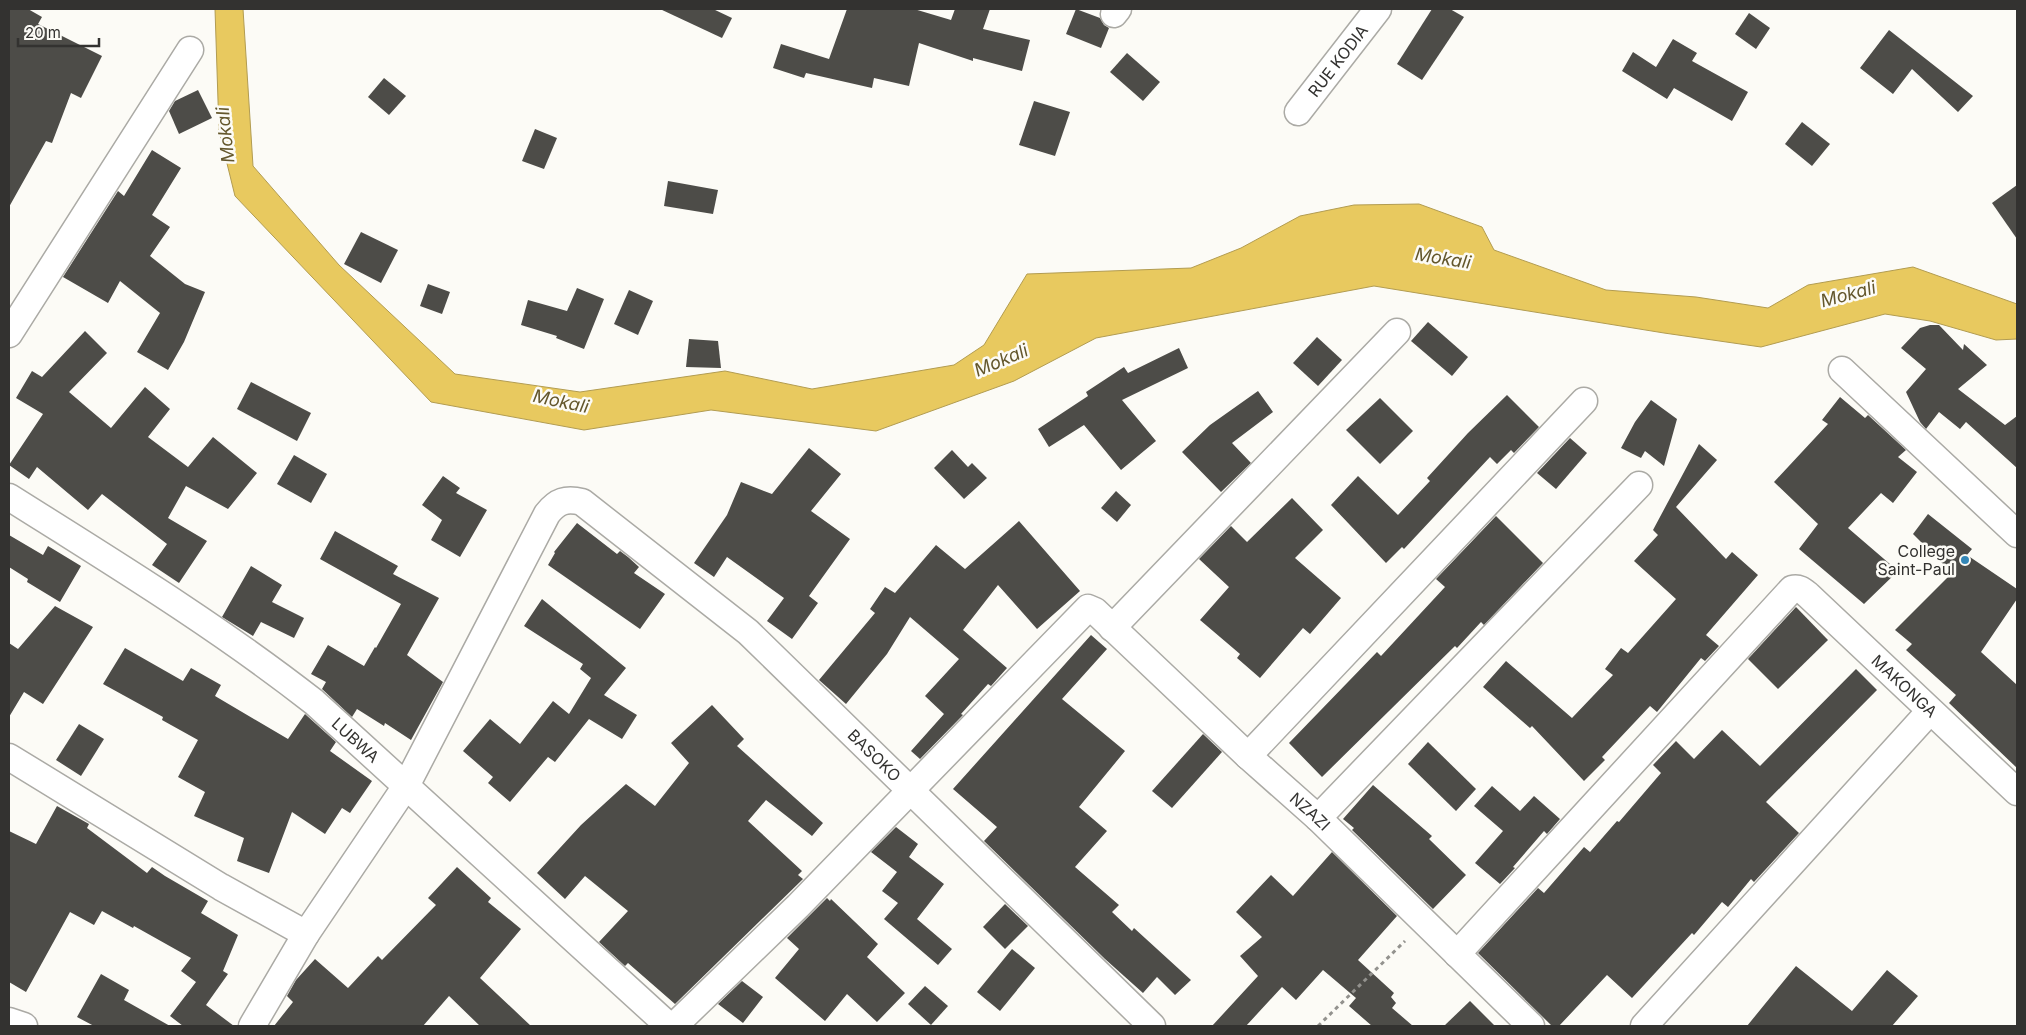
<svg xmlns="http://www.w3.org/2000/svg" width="2026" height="1035" font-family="Inter,sans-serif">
<rect width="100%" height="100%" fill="#fcfbf6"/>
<path fill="#e8c95f" stroke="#b29c51" d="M215,9H243L253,166L339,265L455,374L580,392L725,371L812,389L954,365L984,345L1027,274L1191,268L1241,248L1300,216L1354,205L1419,204L1482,227L1494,250L1606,290L1696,297L1768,308L1808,285L1913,267L2017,304V339L1996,340L1930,321L1885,314L1761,347L1664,333L1374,286L1096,338L1014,381L876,431L711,410L584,430L431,402L235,196L219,131Z"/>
<g fill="#4d4c48">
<path d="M9,9H28L42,17L38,24L102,56L81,98L71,93L52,143L46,141L9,207Z"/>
<path d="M660,9H713L732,18L722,38Z"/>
<path d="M847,9H914L951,20L955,9H990L983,29L1030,40L1022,71L973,58V61L919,43L909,86L874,78L872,88L806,73L804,78L773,68L781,44L829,59Z"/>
<path d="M1076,9L1100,18L1104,25L1109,28L1101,48L1066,34Z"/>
<path d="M1432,9H1450L1464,17L1422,80L1397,64Z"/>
<path d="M1749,13L1770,28L1756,49L1735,34Z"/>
<path d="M1889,30L1973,96L1958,112L1912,69L1893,94L1860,68Z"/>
<path d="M1673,39L1697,53L1692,61L1748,92L1732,121L1674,88L1667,99L1622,71L1633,52L1656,67Z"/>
<path d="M1127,53L1160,82L1143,101L1110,72Z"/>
<path d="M384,78L406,96L389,115L368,97Z"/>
<path d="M198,90L212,118L179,134L169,111L175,101Z"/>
<path d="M1034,101L1070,112L1055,156L1019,145Z"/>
<path d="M1802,122L1830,144L1812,166L1785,144Z"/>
<path d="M535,129L557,138L544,169L522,161Z"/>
<path d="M152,150L181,168L152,215L170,227L150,256L185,284L205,292L184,342L168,370L137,352L160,313L120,281L108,303L63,277L118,191L124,196Z"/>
<path d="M668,181L718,190L713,214L664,206Z"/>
<path d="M2017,185V239L1992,203Z"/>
<path d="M361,232L398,250L381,283L344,264Z"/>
<path d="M428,284L450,292L442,314L420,306Z"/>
<path d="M577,288L604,299L584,349L556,338L557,336L521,325L528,300L567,311Z"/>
<path d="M629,290L653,301L638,335L614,324Z"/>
<path d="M1428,322L1468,357L1452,376L1411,341Z"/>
<path d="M1930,325H1939L1963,350L1964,344L1987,365L1958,389L2005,425L2017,416V468L1966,422L1960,429L1939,412L1926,429L1920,422L1906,392L1926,369L1901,348L1920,328Z"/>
<path d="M85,331L107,353L69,392L111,428L145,387L170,409L148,437L188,467L213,437L257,473L228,509L186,486L168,518L207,541L179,583L152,565L167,544L102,494L88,510L37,467L29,479L9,465L43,414L16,398L32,371L42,377Z"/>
<path d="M1317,337L1342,360L1318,386L1293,363Z"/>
<path d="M689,339L718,341L721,368L686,367Z"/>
<path d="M1179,348L1188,368L1122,400L1156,441L1121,470L1084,425L1049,447L1038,429L1088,396L1086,392L1124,367L1128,373Z"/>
<path d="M251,382L311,413L297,441L237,409Z"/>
<path d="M1258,391L1273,412L1232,443L1251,463L1221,492L1182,452L1210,425Z"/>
<path d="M1507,395L1539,427L1514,453L1511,450L1497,464L1490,457L1404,549L1402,547L1386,563L1331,505L1358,476L1398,515L1430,481L1427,478L1468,433Z"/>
<path d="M1840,397L1865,418L1868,415L1906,450L1898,457L1917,472L1893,503L1881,493L1848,528L1898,571L1864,604L1799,549L1818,524L1774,482L1828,424L1822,420Z"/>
<path d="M1380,398L1413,431L1380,464L1346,430Z"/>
<path d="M1651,400L1677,419L1664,466L1645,451L1641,458L1621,448L1635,422Z"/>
<path d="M1570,438L1587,453L1556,489L1537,473Z"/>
<path d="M1699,444L1717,460L1676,507L1726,559L1732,552L1758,575L1706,635L1719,646L1705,661L1701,658L1657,712L1650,706L1602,757L1605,760L1584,781L1532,726L1530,728L1483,687L1506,661L1572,718L1613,675L1605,669L1621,648L1628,653L1676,599L1634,561L1658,535L1653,530Z"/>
<path d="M809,448L841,474L811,511L850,539L809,596L818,603L792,639L767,621L784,598L727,557L714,577L694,563L727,515L741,482L772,494Z"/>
<path d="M952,450L968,467L972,463L987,478L964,499L934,468Z"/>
<path d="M294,455L327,474L311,503L277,484Z"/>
<path d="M443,476L460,488L456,493L487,510L460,557L431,540L442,520L422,505Z"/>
<path d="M1116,491L1131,505L1117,522L1101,508Z"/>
<path d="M1292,498L1323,530L1295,558L1341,598L1310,634L1303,628L1260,678L1237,658L1240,654L1200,620L1229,587L1199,559L1231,526L1247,542Z"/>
<path d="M1928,514L1972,549L1967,555L2017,589V599L1981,652L2017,685V768L1949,703L1956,695L1906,650L1912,644L1895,630L1952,573L1913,534Z"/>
<path d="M1496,516L1543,563L1484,625L1481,622L1457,648L1455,646L1322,777L1289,743L1377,652L1381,656L1445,587L1436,579Z"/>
<path d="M1019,521L1080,591L1037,629L998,585L963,630L1007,668L991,686L988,684L961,714L963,715L920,759L911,751L944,714L925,696L959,659L910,617L887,654L846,704L819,680L875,613L870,609L885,587L895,593L936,545L965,569Z"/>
<path d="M577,523L617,554L620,551L628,557L639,567L634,573L665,594L640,629L548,565L555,553L554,552Z"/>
<path d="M335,531L398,566L393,574L439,598L407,655L443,682L411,740L385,723L384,726L357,709L352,717L322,689L326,682L311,674L328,645L364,666L375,647L376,648L401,604L320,559Z"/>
<path d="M9,535L43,555L48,546L81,566L60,602L27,582L28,579L9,567Z"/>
<path d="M251,566L282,585L272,602L304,618L294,638L261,622L253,636L222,617Z"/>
<path d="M542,599L626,668L604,695L637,715L622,739L589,719L555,762L548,757L510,802L488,783L493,777L463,751L490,719L520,744L553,701L569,714L591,678L580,669L583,664L524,626Z"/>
<path d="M55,606L93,627L43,704L24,692L9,717V643L18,649Z"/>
<path d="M1796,607L1828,640L1778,689L1748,659Z"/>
<path d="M1091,635L1107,649L1062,699L1125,751L1079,807L1107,831L1075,867L1119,905L1112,912L1132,931L1134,928L1191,980L1175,995L1157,977L1143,993L1105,959L984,841L997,827L953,789Z"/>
<path d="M125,648L183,681L191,668L221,685L215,696L288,739L305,714L336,742L330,751L372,781L350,813L342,808L325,834L292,812L269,873L237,861L244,838L194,816L205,792L178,777L198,740L162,720L163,717L103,684Z"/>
<path d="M1856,669L1877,690L1766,802L1799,833L1754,882L1751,879L1728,907L1722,902L1694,935L1692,933L1632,998L1607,975L1559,1026H1552L1478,953L1538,888L1544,893L1584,847L1590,852L1617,821L1619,822L1661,773L1653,765L1676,741L1694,759L1722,730L1760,766Z"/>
<path d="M712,705L744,739L737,746L823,823L812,836L766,800L748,821L802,871L798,875L803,879L675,1004L628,963L625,966L599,942L628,911L585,876L565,899L537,873L581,825L626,784L655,806L689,763L671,743Z"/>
<path d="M79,724L104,739L81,776L56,760Z"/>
<path d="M1203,734L1222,752L1172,808L1152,791Z"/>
<path d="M1428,742L1476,789L1456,811L1408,764Z"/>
<path d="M1373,785L1432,836L1429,839L1466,875L1433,909L1352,830L1354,828L1343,819Z"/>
<path d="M1492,786L1520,811L1534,796L1560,819L1547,834L1544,831L1513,867L1515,868L1500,884L1475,863L1503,831L1474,806Z"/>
<path d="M57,806L89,824L87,828L147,873L152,867L165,876L208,901L201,913L238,935L223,971L228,974L206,1005L234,1026H183L170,1016L196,982L181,971L191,958L134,926L133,928L102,911L94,925L70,912L26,992L9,982V831L36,844Z"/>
<path d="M896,827L918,844L909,857L944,884L917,919L952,949L938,965L884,919L898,903L882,891L897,872L871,852Z"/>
<path d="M1332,852L1397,916L1358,960L1394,993L1391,997L1396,1003L1392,1008L1413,1026H1372L1349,1006L1356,998L1323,970L1296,1000L1282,987L1246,1026H1212L1258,976L1240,956L1262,937L1236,912L1271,875L1293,896Z"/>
<path d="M457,867L491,898L488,902L521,929L480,978L531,1026H480L449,996L423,1026H274L293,1002L287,996L296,980L315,959L348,988L378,956L382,960L436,905L428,898Z"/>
<path d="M827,898L830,901L831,899L878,944L867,957L905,993L877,1022L847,994L825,1021L775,978L799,949L787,938Z"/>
<path d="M1005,904L1028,926L1005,949L983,927Z"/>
<path d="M1012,949L1035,968L1000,1011L977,992Z"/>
<path d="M1796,966L1852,1011L1887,970L1918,996L1892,1026H1747Z"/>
<path d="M101,974L129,990L124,1000L170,1026H94L77,1017Z"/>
<path d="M742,981L763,997L743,1023L718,1004Z"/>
<path d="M925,986L948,1006L931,1025L908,1004Z"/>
<path d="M1470,1001L1495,1026H1444Z"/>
</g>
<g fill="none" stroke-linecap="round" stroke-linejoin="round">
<defs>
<g id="street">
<path d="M1114,14L1118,9"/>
<path id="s1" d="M1298,112L1378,9"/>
<path d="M9,334L190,50"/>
<path d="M1842,370L2017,534"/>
<path id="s2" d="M9,497C112,562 217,626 314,702L669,1026"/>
<path d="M1112,628L1397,332"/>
<path d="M1248,756L1584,401"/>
<path d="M9,757L221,887L306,934"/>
<path d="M1318,818L1639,485"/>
<path id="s3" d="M1457,954L1792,589C1799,587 1803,591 1808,595L2017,792"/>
<path d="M9,1021L24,1026"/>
<path id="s4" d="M252,1026L306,934L406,786L547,514C557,501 566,498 582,502L748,632L1152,1026"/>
<path id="s5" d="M674,1026L798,906L1088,608L1095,611L1248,756L1318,818L1531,1026"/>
<path d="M1644,1026L1930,711"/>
</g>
</defs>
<use href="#street" stroke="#abaaa5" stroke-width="29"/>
<path stroke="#93928e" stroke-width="3" stroke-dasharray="4 4" stroke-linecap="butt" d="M1318,1026L1405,941"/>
<use href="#street" stroke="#fff" stroke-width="26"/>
</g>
<circle fill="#3386b6" stroke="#fcfbf6" stroke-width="2" cx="1965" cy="560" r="5"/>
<g text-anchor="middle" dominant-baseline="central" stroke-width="5" stroke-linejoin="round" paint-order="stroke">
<g font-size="16" fill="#333230" stroke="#fcfbf6">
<text stroke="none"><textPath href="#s1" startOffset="65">RUE KODIA</textPath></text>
<text stroke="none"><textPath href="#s3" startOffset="646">MAKONGA</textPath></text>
<text stroke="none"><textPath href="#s2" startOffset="424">LUBWA</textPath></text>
<text stroke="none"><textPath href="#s4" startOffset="1019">BASOKO</textPath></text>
<text stroke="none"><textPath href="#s5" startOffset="890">NZAZI</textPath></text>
</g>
<g font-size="16" fill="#333230" stroke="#fcfbf6" text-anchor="end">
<text x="1955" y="551">College<tspan x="1955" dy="18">Saint-Paul</tspan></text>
</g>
<g font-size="18" font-style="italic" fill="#64572c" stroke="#fcfbf6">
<text transform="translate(225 135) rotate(-96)">Mokali</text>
<text transform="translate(1443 258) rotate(9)">Mokali</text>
<text transform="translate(1848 294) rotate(-15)">Mokali</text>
<text transform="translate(1001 360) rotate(-23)">Mokali</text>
<text transform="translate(561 401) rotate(12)">Mokali</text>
</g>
</g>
<rect width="2026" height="1035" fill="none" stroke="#333230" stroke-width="20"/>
<path d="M18 38v8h81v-8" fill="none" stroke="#333230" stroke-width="2.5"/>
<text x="25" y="38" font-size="15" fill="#333230" stroke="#fcfbf6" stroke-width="4" paint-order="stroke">20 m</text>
</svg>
